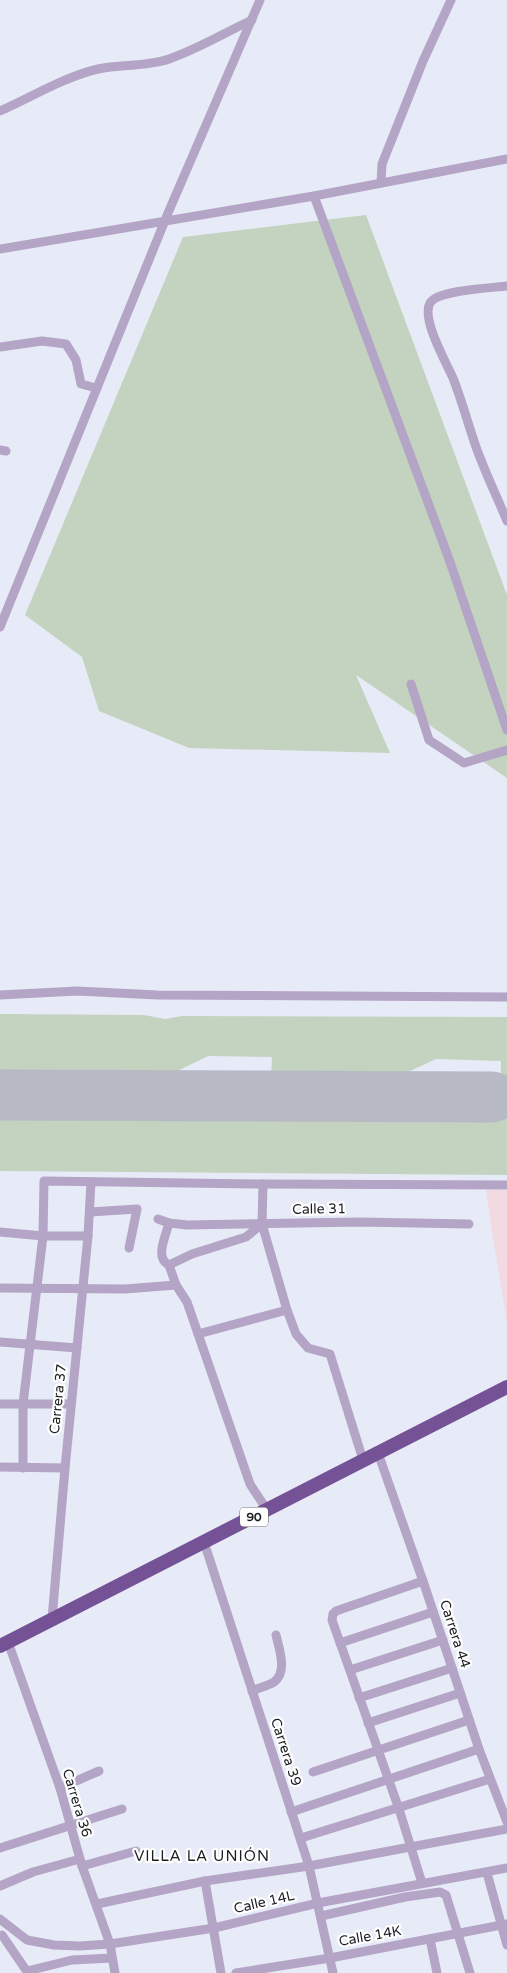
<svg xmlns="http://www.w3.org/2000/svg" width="507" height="1973" font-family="'Varela Round',sans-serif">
<rect width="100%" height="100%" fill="#e7ebf7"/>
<path fill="#f3d9e1" d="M486,1190H507V1323L491,1225Z"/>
<g fill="#c3d3bf">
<path d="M366,215L507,595V778L356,675L390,753L189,748L99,711L82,657L25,615L183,237Z"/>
<path d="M0,1014L144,1015L165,1019L182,1016L507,1017V1175L0,1171V1113L500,1116L501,1061L436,1059L391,1080L271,1078L272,1057L208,1056L161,1079H0Z"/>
</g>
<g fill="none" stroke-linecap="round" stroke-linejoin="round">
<path stroke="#b7bac4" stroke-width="51" d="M0,1095L492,1097"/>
<g stroke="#b4a4c5" stroke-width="9">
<path d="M0,111C32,97 64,77 98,69C121,64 146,67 169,59C198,49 224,33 252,20"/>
<path d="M381,183L382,164L423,61L451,0"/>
<path d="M314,196L449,559L507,730"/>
<path d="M0,249L314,196L507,159"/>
<path d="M507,286C491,288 438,290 430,303C421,319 446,362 453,378C462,401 468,424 476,447C485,472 497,497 507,521"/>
<path d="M0,347L42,341L66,344L76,360L81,384L96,388"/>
<path d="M0,450L6,451"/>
<path d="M0,627L168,213L260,0"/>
<path d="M411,684L429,740L464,763L507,750"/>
<path d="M0,995L77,991L157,995L507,997"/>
<path d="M263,1184L262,1224L287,1310L296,1334L308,1348L330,1354L363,1460"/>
<path d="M90,1212L137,1209L129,1248"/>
<path d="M158,1219L169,1223L187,1225L360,1222L469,1224"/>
<path d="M169,1223C166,1236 154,1258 169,1265"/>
<path d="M0,1232L43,1236H88"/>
<path d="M169,1265L176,1285L187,1302L250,1484L267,1510"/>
<path d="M169,1265L192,1254L246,1237L262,1224"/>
<path d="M0,1288L125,1289L176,1285"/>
<path d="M198,1334L287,1310"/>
<path d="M0,1342L77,1348"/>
<path d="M0,1404H71"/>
<path d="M378,1453L423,1581L479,1749L507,1822"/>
<path d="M0,1467L65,1468"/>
<path d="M23,1468V1404L43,1236L44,1181L263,1184L507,1185"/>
<path d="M204,1542L309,1866L333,1973"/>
<path d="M52,1619L65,1468L88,1236L91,1182"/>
<path d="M8,1642L60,1788L82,1866L110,1944L115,1973"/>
<path d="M340,1643L433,1612"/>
<path d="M350,1670L443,1640"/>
<path d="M252,1691C258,1688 268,1686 274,1682C288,1672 279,1649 276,1635"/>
<path d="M359,1698L452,1668"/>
<path d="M368,1723L460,1693"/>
<path d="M313,1772L469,1720"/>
<path d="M60,1788L99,1771"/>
<path d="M291,1812L479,1749"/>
<path d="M301,1838L490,1779"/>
<path d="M0,1848L122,1809"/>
<path d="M82,1866L136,1851"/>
<path d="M487,1873L507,1945"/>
<path d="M205,1881L221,1973"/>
<path d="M422,1883L399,1809L332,1620L333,1614L336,1611L423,1581"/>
<path d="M0,1886L33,1872L80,1859"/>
<path d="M97,1904L205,1881L309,1866L507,1829"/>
<path d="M321,1916L405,1897L440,1892L446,1895L470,1973"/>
<path d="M0,1919L27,1940L54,1945L80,1946L110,1944L214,1928L318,1903L507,1868"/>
<path d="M2,1935L28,1973"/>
<path d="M430,1939L437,1973"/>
<path d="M27,1971L72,1960L112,1958"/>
<path d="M236,1973L330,1958L507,1924"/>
</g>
<path stroke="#755295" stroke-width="14" d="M0,1646L507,1387"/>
</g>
<g text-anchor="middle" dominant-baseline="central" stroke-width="4.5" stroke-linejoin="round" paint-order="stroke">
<rect fill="#fff" stroke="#616264" stroke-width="1" x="240" y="1507.5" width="28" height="19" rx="4"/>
<g font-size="12" font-weight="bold" fill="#1d1e22">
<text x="254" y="1517">90</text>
</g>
<g font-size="14" fill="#1d1e22" stroke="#fff">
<text transform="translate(319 1209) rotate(-1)">Calle 31</text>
<text transform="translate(58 1399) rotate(-84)">Carrera 37</text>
<text transform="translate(455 1634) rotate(72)">Carrera 44</text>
<text transform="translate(286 1752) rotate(72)">Carrera 39</text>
<text transform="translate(77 1803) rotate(73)">Carrera 36</text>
<text transform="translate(264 1902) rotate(-13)">Calle 14L</text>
<text transform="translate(370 1936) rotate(-10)">Calle 14K</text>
</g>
<g font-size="15" letter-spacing="1" fill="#1d1e22" stroke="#fff">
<text x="202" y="1856">VILLA LA UNIÓN</text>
</g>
</g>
</svg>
